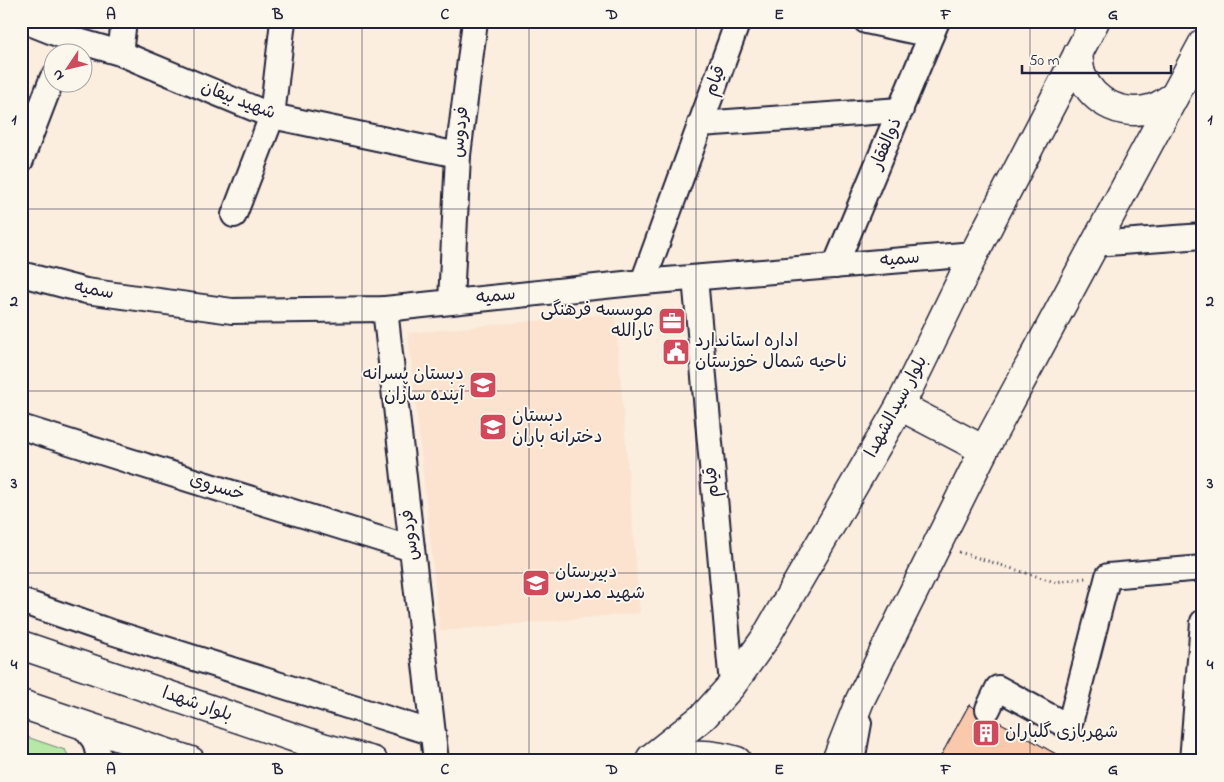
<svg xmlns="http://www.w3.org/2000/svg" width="1224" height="782" font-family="'Indie Flower','Playpen Sans Arabic',sans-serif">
<rect width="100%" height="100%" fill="#fbeedf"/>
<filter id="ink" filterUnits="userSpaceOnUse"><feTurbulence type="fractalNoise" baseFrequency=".02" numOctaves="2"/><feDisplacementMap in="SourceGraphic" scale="10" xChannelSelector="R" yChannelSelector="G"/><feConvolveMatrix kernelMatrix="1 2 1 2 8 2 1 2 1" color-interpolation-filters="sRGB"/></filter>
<g filter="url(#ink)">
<path fill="#fbe3cf" d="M615,313L640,613L440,631L408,333Z"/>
<path fill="#b8e8a7" stroke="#6d8571" d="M21,735L65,750L72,761H21Z"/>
<g fill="#fac8aa" stroke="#22223b">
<path d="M969,705L1068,761H938Z"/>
<path d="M969,705L1068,761H938Z"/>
<path d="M969,705L1068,761H938Z"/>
<path d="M969,705L1068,761H938Z"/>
<path d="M969,705L1068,761H938Z"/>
</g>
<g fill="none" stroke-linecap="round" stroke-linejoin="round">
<defs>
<g id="minor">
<path d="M25,21L68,38L120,53L272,116L458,155"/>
<path d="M866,21L931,35"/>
<path d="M120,53L124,21"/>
<path d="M700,124L901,110"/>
<path d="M21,160L52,79"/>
<path d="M234,215L272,116L283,21"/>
<path d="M1094,244L1203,236"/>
<path d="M835,266L937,21"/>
<path d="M21,274L86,291L232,311L385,309L643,282L974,254"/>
<path d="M695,278L732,685"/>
<path d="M643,282L738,21"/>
<path d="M451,302L458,155L475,21"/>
<path d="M385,309L436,761"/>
<path d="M21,427L412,549"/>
<path d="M21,601L102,629L433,733"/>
<path d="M988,709L998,688L1069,727L1108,576L1203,568"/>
<path d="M83,725L95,741L100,761"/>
<path d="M852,761L859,723"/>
<path d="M1192,761L1203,622"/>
</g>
<g id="major">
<path d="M1078,53C1079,60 1079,69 1082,76C1094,104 1124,117 1153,108C1160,106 1167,100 1173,97"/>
<path d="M900,406L984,450"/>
<path d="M21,645L322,747L373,761"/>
<path d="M21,704L191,761"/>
<path d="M651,758L704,716L732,685L764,640L900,406L974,254L1095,21"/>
<path d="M652,758C683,755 707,751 737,761"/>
<path d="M836,761L860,700L984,450L1203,43"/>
</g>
</defs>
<use href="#minor" stroke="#22223b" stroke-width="28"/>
<use href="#major" stroke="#22223b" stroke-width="31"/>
<path stroke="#22223b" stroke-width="3" stroke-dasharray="1 4" stroke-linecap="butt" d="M959,552L1055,582L1086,578"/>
<use href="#minor" stroke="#fbf7ec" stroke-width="24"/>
<use href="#major" stroke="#fbf7ec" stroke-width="28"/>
</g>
</g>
<path fill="none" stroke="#22223b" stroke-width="1" stroke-opacity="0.55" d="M194,21V761M362,21V761M529,21V761M696,21V761M862,21V761M1030,21V761M21,209H1203M21,391H1203M21,573H1203"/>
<defs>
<symbol id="office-square" viewBox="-11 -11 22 22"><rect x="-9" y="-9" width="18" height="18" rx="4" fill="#d1495b" stroke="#fbf7ec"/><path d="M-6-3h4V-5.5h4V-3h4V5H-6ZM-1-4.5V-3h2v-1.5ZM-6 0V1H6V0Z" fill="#fff"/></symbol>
<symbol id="civic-square" viewBox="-11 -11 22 22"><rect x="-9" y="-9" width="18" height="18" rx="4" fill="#d1495b" stroke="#fbf7ec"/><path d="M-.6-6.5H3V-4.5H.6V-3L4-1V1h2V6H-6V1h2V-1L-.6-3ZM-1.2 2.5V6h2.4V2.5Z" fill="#fff"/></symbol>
<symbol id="school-square" viewBox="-11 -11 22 22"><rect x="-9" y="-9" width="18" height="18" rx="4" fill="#d1495b" stroke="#fbf7ec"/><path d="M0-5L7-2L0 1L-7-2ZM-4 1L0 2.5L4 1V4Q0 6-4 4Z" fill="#fff"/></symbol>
<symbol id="building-square" viewBox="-11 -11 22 22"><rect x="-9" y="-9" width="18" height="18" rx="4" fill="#d1495b" stroke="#fbf7ec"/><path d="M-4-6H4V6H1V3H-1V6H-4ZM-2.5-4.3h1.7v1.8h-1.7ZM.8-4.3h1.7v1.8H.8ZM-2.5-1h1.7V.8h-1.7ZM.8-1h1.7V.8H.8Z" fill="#fff"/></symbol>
</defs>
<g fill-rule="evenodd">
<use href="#office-square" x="656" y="305" width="32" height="32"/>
<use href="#civic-square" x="660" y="336" width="32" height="32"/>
<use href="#school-square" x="467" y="369" width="32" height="32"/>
<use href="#school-square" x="477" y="411" width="32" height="32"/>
<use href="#school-square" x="520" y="567" width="32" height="32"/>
<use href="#building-square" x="970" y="717" width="32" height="32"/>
</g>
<g text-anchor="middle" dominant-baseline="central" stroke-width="4" stroke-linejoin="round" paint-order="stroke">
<g font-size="18" fill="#22223b" stroke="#fbf7ec">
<text transform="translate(716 81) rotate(-70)">قیام</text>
<text transform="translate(238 101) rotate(21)">شهید بیفان</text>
<text transform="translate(461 132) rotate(-84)">فردوس</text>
<text transform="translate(887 144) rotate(-67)">ذوالفقار</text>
<text transform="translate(900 260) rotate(-5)">سمیه</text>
<text transform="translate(94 291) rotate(10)">سمیه</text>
<text transform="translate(496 297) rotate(-6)">سمیه</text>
<text transform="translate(897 407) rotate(-62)">بلوار سیدالشهدا</text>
<text transform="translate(713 482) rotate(-95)">قیام</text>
<text transform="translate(217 488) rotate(17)">خسروی</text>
<text transform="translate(411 535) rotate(-97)">فردوس</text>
<text transform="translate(197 705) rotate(19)">بلوار شهدا</text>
</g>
<g font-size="18" fill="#22223b" stroke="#fbf7ec" text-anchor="start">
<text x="653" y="311" text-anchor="end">موسسه فرهنگی<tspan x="653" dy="21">ثارالله</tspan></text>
<text x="695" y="342">اداره استاندارد<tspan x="695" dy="21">ناحیه شمال خوزستان</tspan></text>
<text x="464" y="375" text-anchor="end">دبستان پسرانه<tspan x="464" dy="21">آینده سازان</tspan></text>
<text x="512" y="417">دبستان<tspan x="512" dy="21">دخترانه باران</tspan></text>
<text x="555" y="573">دبیرستان<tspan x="555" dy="21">شهید مدرس</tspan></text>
<text x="1005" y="733">شهربازی گلباران</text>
</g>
</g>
<rect width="1224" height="782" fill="none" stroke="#fbf7ec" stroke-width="55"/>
<g transform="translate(68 68) rotate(235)"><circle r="24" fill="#fbf7ec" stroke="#a4a2a5"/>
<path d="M0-4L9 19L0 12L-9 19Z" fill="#d1495b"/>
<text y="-8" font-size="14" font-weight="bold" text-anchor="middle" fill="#22223b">N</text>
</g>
<path d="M1022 65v8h149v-8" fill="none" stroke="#22223b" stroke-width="2.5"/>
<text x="1029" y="65" font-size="15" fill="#22223b" stroke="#fbf7ec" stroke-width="4" paint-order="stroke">50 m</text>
<rect x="28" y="28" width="1168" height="726" fill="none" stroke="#22223b" stroke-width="2"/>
<g font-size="16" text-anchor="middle" font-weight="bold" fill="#22223b">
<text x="111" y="19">A</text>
<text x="278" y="19">B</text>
<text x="445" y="19">C</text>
<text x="612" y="19">D</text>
<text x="779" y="19">E</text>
<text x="946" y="19">F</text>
<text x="1113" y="19">G</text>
<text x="14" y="124">1</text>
<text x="1210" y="124">1</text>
<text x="14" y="306">2</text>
<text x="1210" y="306">2</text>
<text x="14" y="488">3</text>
<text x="1210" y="488">3</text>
<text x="14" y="669">4</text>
<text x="1210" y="669">4</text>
<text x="111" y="774">A</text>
<text x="278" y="774">B</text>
<text x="445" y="774">C</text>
<text x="612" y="774">D</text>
<text x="779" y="774">E</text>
<text x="946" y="774">F</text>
<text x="1113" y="774">G</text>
</g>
</svg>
